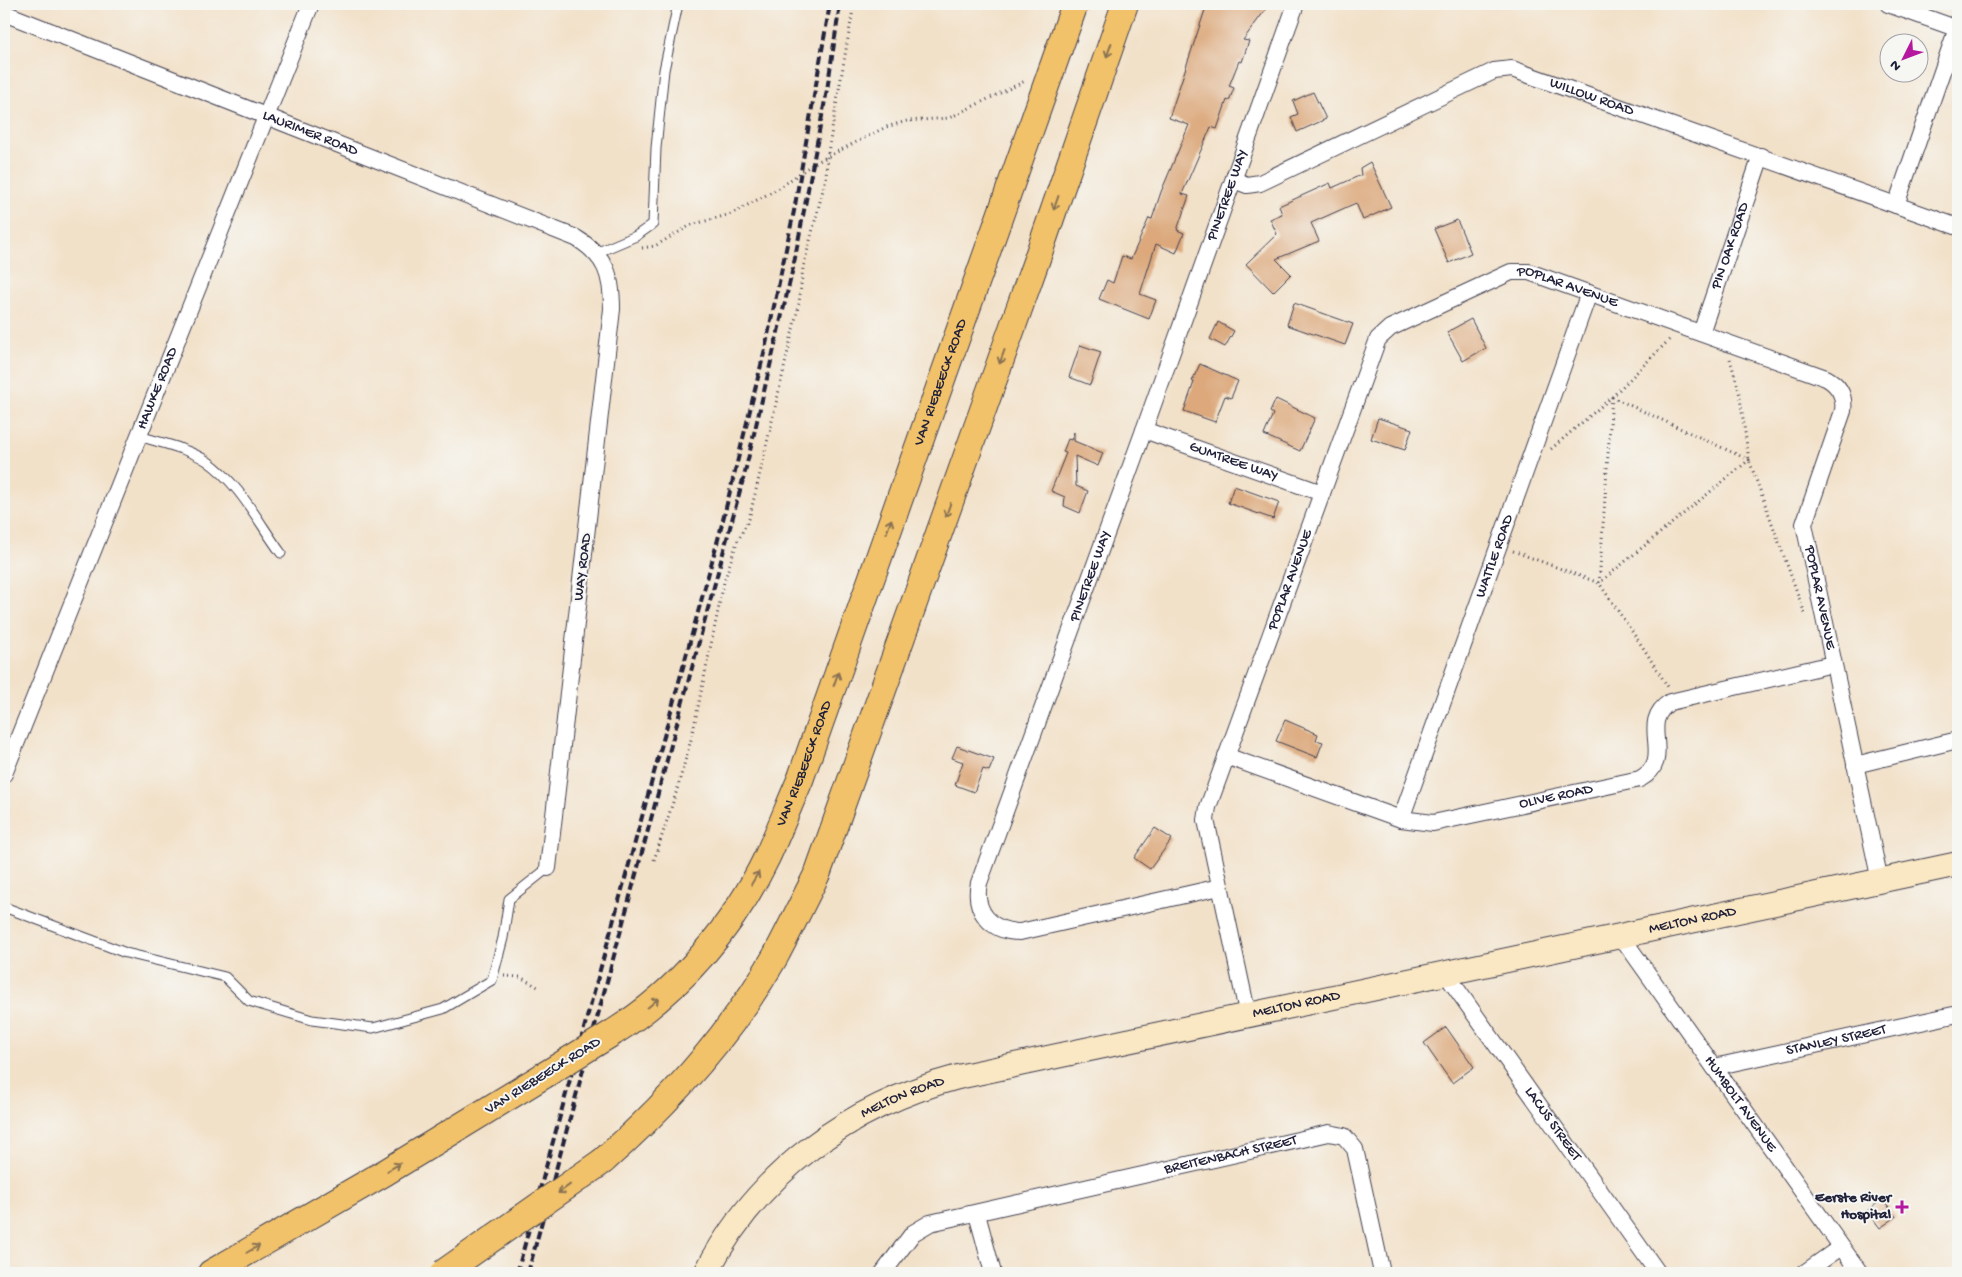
<svg xmlns="http://www.w3.org/2000/svg" width="1962" height="1277" font-family="'Gochi Hand',sans-serif">
<rect width="100%" height="100%" fill="#f6f6f2"/>
<filter id="ink" filterUnits="userSpaceOnUse"><feTurbulence type="fractalNoise" baseFrequency=".02" numOctaves="2"/><feDisplacementMap in="SourceGraphic" scale="10" xChannelSelector="R" yChannelSelector="G"/><feConvolveMatrix kernelMatrix="1 2 1 2 8 2 1 2 1" color-interpolation-filters="sRGB"/></filter>
<filter id="wash" filterUnits="userSpaceOnUse"><feTurbulence type="fractalNoise" baseFrequency=".0096" numOctaves="4" result="noise"/><feDisplacementMap in="SourceGraphic" scale="20" xChannelSelector="R" yChannelSelector="G"/><feGaussianBlur stdDeviation="1.12" result="paint"/><feColorMatrix in="noise" values="0 0 0 0 0 0 0 0 0 0 0 0 0 0 0 0 0 1.4 0 .05"/><feComposite in="paint" operator="in"/></filter>
<g filter="url(#wash)">
<rect width="100%" height="100%" fill="#f2e1c9"/>
<g id="blocks">
<g fill="#dca87c">
<path d="M1207,4H1253L1266,9L1243,40L1249,41L1242,62L1239,61L1229,86L1234,88L1229,101L1227,100L1217,129L1211,127L1182,194L1189,196L1177,230L1184,233L1176,253L1156,244L1140,294L1156,300L1149,319L1099,299L1107,280L1113,283L1122,256L1131,259L1149,218L1152,219L1161,192L1189,125L1169,118Z"/>
<path d="M1313,92L1326,119L1297,132L1291,117L1298,114L1293,101Z"/>
<path d="M1370,162L1391,207L1363,220L1356,203L1311,223L1319,241L1276,259L1291,274L1273,292L1246,264L1277,234L1270,219L1282,214L1279,206L1330,183L1332,188L1361,175L1360,168Z"/>
<path d="M1457,220L1471,253L1449,263L1434,229Z"/>
<path d="M1294,303L1353,324L1345,345L1287,325Z"/>
<path d="M1471,319L1486,348L1463,361L1447,332Z"/>
<path d="M1218,322L1234,331L1225,347L1210,339Z"/>
<path d="M1080,345L1101,352L1090,385L1069,377Z"/>
<path d="M1200,364L1238,381L1231,398L1225,396L1215,422L1184,411L1194,382L1192,381Z"/>
<path d="M1276,399L1315,418L1300,451L1264,435L1273,414L1270,412Z"/>
<path d="M1378,418L1412,429L1405,450L1371,439Z"/>
<path d="M1074,432V441L1103,453L1098,466L1075,456L1076,486L1088,491L1080,513L1064,506L1065,497L1051,491L1066,453L1063,452L1068,439L1071,440Z"/>
<path d="M1234,486L1279,502L1273,519L1228,503Z"/>
<path d="M1285,720L1318,734L1316,740L1323,742L1317,757L1276,741Z"/>
<path d="M957,746L994,759L989,771L983,769L974,792L955,785L963,762L952,758Z"/>
<path d="M1155,828L1172,839L1150,869L1134,858Z"/>
<path d="M1446,1027L1474,1067L1452,1083L1424,1043Z"/>
<path d="M1883,1199L1896,1217L1880,1228L1867,1211Z"/>
</g>
</g>
</g>
<g filter="url(#ink)">
<use href="#blocks" fill-opacity="0" stroke="#413f50" stroke-width="1"/>
<g fill="none" stroke-linecap="round" stroke-linejoin="round">
<defs>
<g id="lane">
<path d="M596,253L636,236L653,224L656,148L664,70L678,4"/>
<path d="M139,436C161,443 187,448 207,461C239,483 259,523 281,553"/>
<path d="M4,907L126,953L225,977L249,1001L312,1020L373,1028L443,1009L492,980L503,938L509,899L548,868"/>
</g>
<g id="street">
<path d="M1888,4L1958,29"/>
<path id="s1" d="M4,13L576,238C606,256 612,275 612,309L548,868"/>
<path id="s2" d="M1234,180L1247,185L1260,183L1494,71L1512,69L1958,227"/>
<path d="M1896,205L1957,28"/>
<path id="s3" d="M1701,333L1761,156"/>
<path id="s4" d="M1144,430L1322,493"/>
<path id="s5" d="M1226,756L1401,819L1433,823L1640,779C1677,758 1636,724 1670,702L1833,664"/>
<path d="M1855,765L1958,740"/>
<path id="s6" d="M4,774L311,4"/>
<path id="s7" d="M1401,819L1589,293"/>
<path id="s8" d="M1220,887L1020,932C991,932 973,911 979,883L1144,430L1296,4"/>
<path id="s9" d="M1621,936L1860,1273"/>
<path id="s10" d="M1446,974L1658,1273"/>
<path id="s11" d="M1248,1016L1206,820L1208,807L1378,339L1390,328L1511,272H1529L1826,378C1839,385 1845,396 1843,411L1804,524L1880,881"/>
<path id="s12" d="M1714,1067L1958,1014"/>
<path d="M977,1214L993,1273"/>
<path id="s13" d="M883,1273L913,1233L930,1223L1329,1133L1344,1136L1355,1149L1382,1273"/>
<path d="M1804,1273L1841,1247"/>
</g>
<g id="secondary">
<path id="s14" d="M706,1273C758,1172 849,1106 958,1077L1958,864"/>
</g>
<g id="primary">
<path id="s15" d="M614,1032C679,991 734,926 767,857C779,831 789,805 800,780L1075,4"/>
<path d="M603,1161C671,1101 730,1035 775,957C790,929 804,900 818,872L1039,253L1125,4"/>
<path d="M211,1273L386,1172L543,1076"/>
</g>
</defs>
<use href="#lane" stroke="#413f50" stroke-width="11"/>
<use href="#street" stroke="#413f50" stroke-width="18"/>
<use href="#secondary" stroke="#413f50" stroke-width="26"/>
<use href="#primary" stroke="#413f50" stroke-width="28"/>
<g stroke="#413f50" stroke-width="3" stroke-dasharray="1 4" stroke-linecap="butt">
<path d="M642,248L655,246L691,225L731,214L779,188L813,164L886,127L907,121L949,118L1025,81"/>
<path d="M1730,359L1739,391L1749,460L1805,614"/>
<path d="M1612,397L1749,460L1599,583Z"/>
<path d="M1551,449L1612,397L1671,338"/>
<path d="M1513,551L1599,583L1642,646L1668,687"/>
<path d="M654,860L677,790L692,736L724,582L737,542L749,519L761,469L799,303L803,268L826,178L827,158L854,4"/>
<path d="M504,976L520,977L538,987"/>
</g>
<use href="#lane" stroke="#fff" stroke-width="9"/>
<use href="#street" stroke="#fff" stroke-width="16"/>
<use href="#secondary" stroke="#fae7c3" stroke-width="24"/>
<use href="#primary" stroke="#f2c26a" stroke-width="26"/>
<g stroke="#22223b" stroke-width="4" stroke-dasharray="8 4" stroke-linecap="butt">
<path d="M517,1273L720,532L765,349L794,211L830,4"/>
<path d="M528,1273L745,472L793,268L827,90L840,4"/>
</g>
<defs>
<g id="primary-bridge">
<path d="M543,1076L614,1032"/>
<path d="M443,1273L603,1161"/>
</g>
</defs>
<use href="#primary-bridge" stroke="#413f50" stroke-width="28" stroke-linecap="butt"/>
<use href="#primary-bridge" stroke="#f2c26a" stroke-width="26"/>
</g>
<defs><path id="oneway-shaft" d="M-6 0H5M1.5-3L5.5 0L1.5 3" fill="none" stroke-width="1.6" stroke-linecap="round" stroke-linejoin="round" transform="scale(1.25)"/></defs>
<g stroke="#8a7252">
<use href="#oneway-shaft" transform="translate(1109 50) rotate(109)"/>
<use href="#oneway-shaft" transform="translate(1056 203) rotate(109)"/>
<use href="#oneway-shaft" transform="translate(1002 357) rotate(110)"/>
<use href="#oneway-shaft" transform="translate(948 510) rotate(110)"/>
<use href="#oneway-shaft" transform="translate(889 526) rotate(-70)"/>
<use href="#oneway-shaft" transform="translate(836 679) rotate(-71)"/>
<use href="#oneway-shaft" transform="translate(755 878) rotate(-59)"/>
<use href="#oneway-shaft" transform="translate(653 1003) rotate(-41)"/>
<use href="#oneway-shaft" transform="translate(394 1167) rotate(-31)"/>
<use href="#oneway-shaft" transform="translate(564 1189) rotate(144)"/>
<use href="#oneway-shaft" transform="translate(253 1249) rotate(-30)"/>
</g>
</g>
<path fill="#b5179e" stroke="#f6f6f2" stroke-width="2" d="M1899.5 1199.5h5v5h5v5h-5v5h-5v-5h-5v-5h5z"/>
<g text-anchor="middle" dominant-baseline="central" stroke-width="4" stroke-linejoin="round" paint-order="stroke">
<g font-size="15" fill="#22223b" stroke="#f6f6f2">
<text stroke="none"><textPath href="#s2" startOffset="389">WILLOW ROAD</textPath></text>
<text stroke="none"><textPath href="#s1" startOffset="329">LAURIMER ROAD</textPath></text>
<text stroke="none"><textPath href="#s8" startOffset="1011">PINETREE WAY</textPath></text>
<text stroke="none"><textPath href="#s3" startOffset="92">PIN OAK ROAD</textPath></text>
<text stroke="none"><textPath href="#s11" startOffset="920">POPLAR AVENUE</textPath></text>
<text stroke="none"><textPath href="#s15" startOffset="741">VAN RIEBEECK ROAD</textPath></text>
<text stroke="none"><textPath href="#s6" startOffset="415">HAWKE ROAD</textPath></text>
<text stroke="none"><textPath href="#s4" startOffset="95">GUMTREE WAY</textPath></text>
<text stroke="none"><textPath href="#s7" startOffset="279">WATTLE ROAD</textPath></text>
<text transform="translate(583 567) rotate(-83)">WAY ROAD</text>
<text stroke="none"><textPath href="#s8" startOffset="606">PINETREE WAY</textPath></text>
<text stroke="none"><textPath href="#s11" startOffset="455">POPLAR AVENUE</textPath></text>
<text stroke="none"><textPath href="#s11" startOffset="1429">POPLAR AVENUE</textPath></text>
<text stroke="none"><textPath href="#s15" startOffset="336">VAN RIEBEECK ROAD</textPath></text>
<text stroke="none"><textPath href="#s5" startOffset="344">OLIVE ROAD</textPath></text>
<text stroke="none"><textPath href="#s14" startOffset="1080">MELTON ROAD</textPath></text>
<text stroke="none"><textPath href="#s14" startOffset="675">MELTON ROAD</textPath></text>
<text stroke="none"><textPath href="#s12" startOffset="125">STANLEY STREET</textPath></text>
<text transform="translate(543 1076) rotate(-32)">VAN RIEBEECK ROAD</text>
<text stroke="none"><textPath href="#s14" startOffset="270">MELTON ROAD</textPath></text>
<text stroke="none"><textPath href="#s9" startOffset="206">HUMBOLT AVENUE</textPath></text>
<text stroke="none"><textPath href="#s10" startOffset="184">LACUS STREET</textPath></text>
<text stroke="none"><textPath href="#s13" startOffset="378">BREITENBACH STREET</textPath></text>
</g>
<g font-size="15" font-weight="bold" fill="#22223b" stroke="#f6f6f2" text-anchor="end">
<text x="1891" y="1198">Eerste River<tspan x="1891" dy="17">Hospital</tspan></text>
</g>
</g>
<rect width="1962" height="1277" fill="none" stroke="#f6f6f2" stroke-width="20"/>
<g transform="translate(1904 58) rotate(228)"><circle r="24" fill="#f6f6f2" stroke="#a1a1a9"/>
<path d="M0-4L9 19L0 12L-9 19Z" fill="#b5179e"/>
<text y="-8" font-size="14" font-weight="bold" text-anchor="middle" fill="#22223b">N</text>
</g>
</svg>
